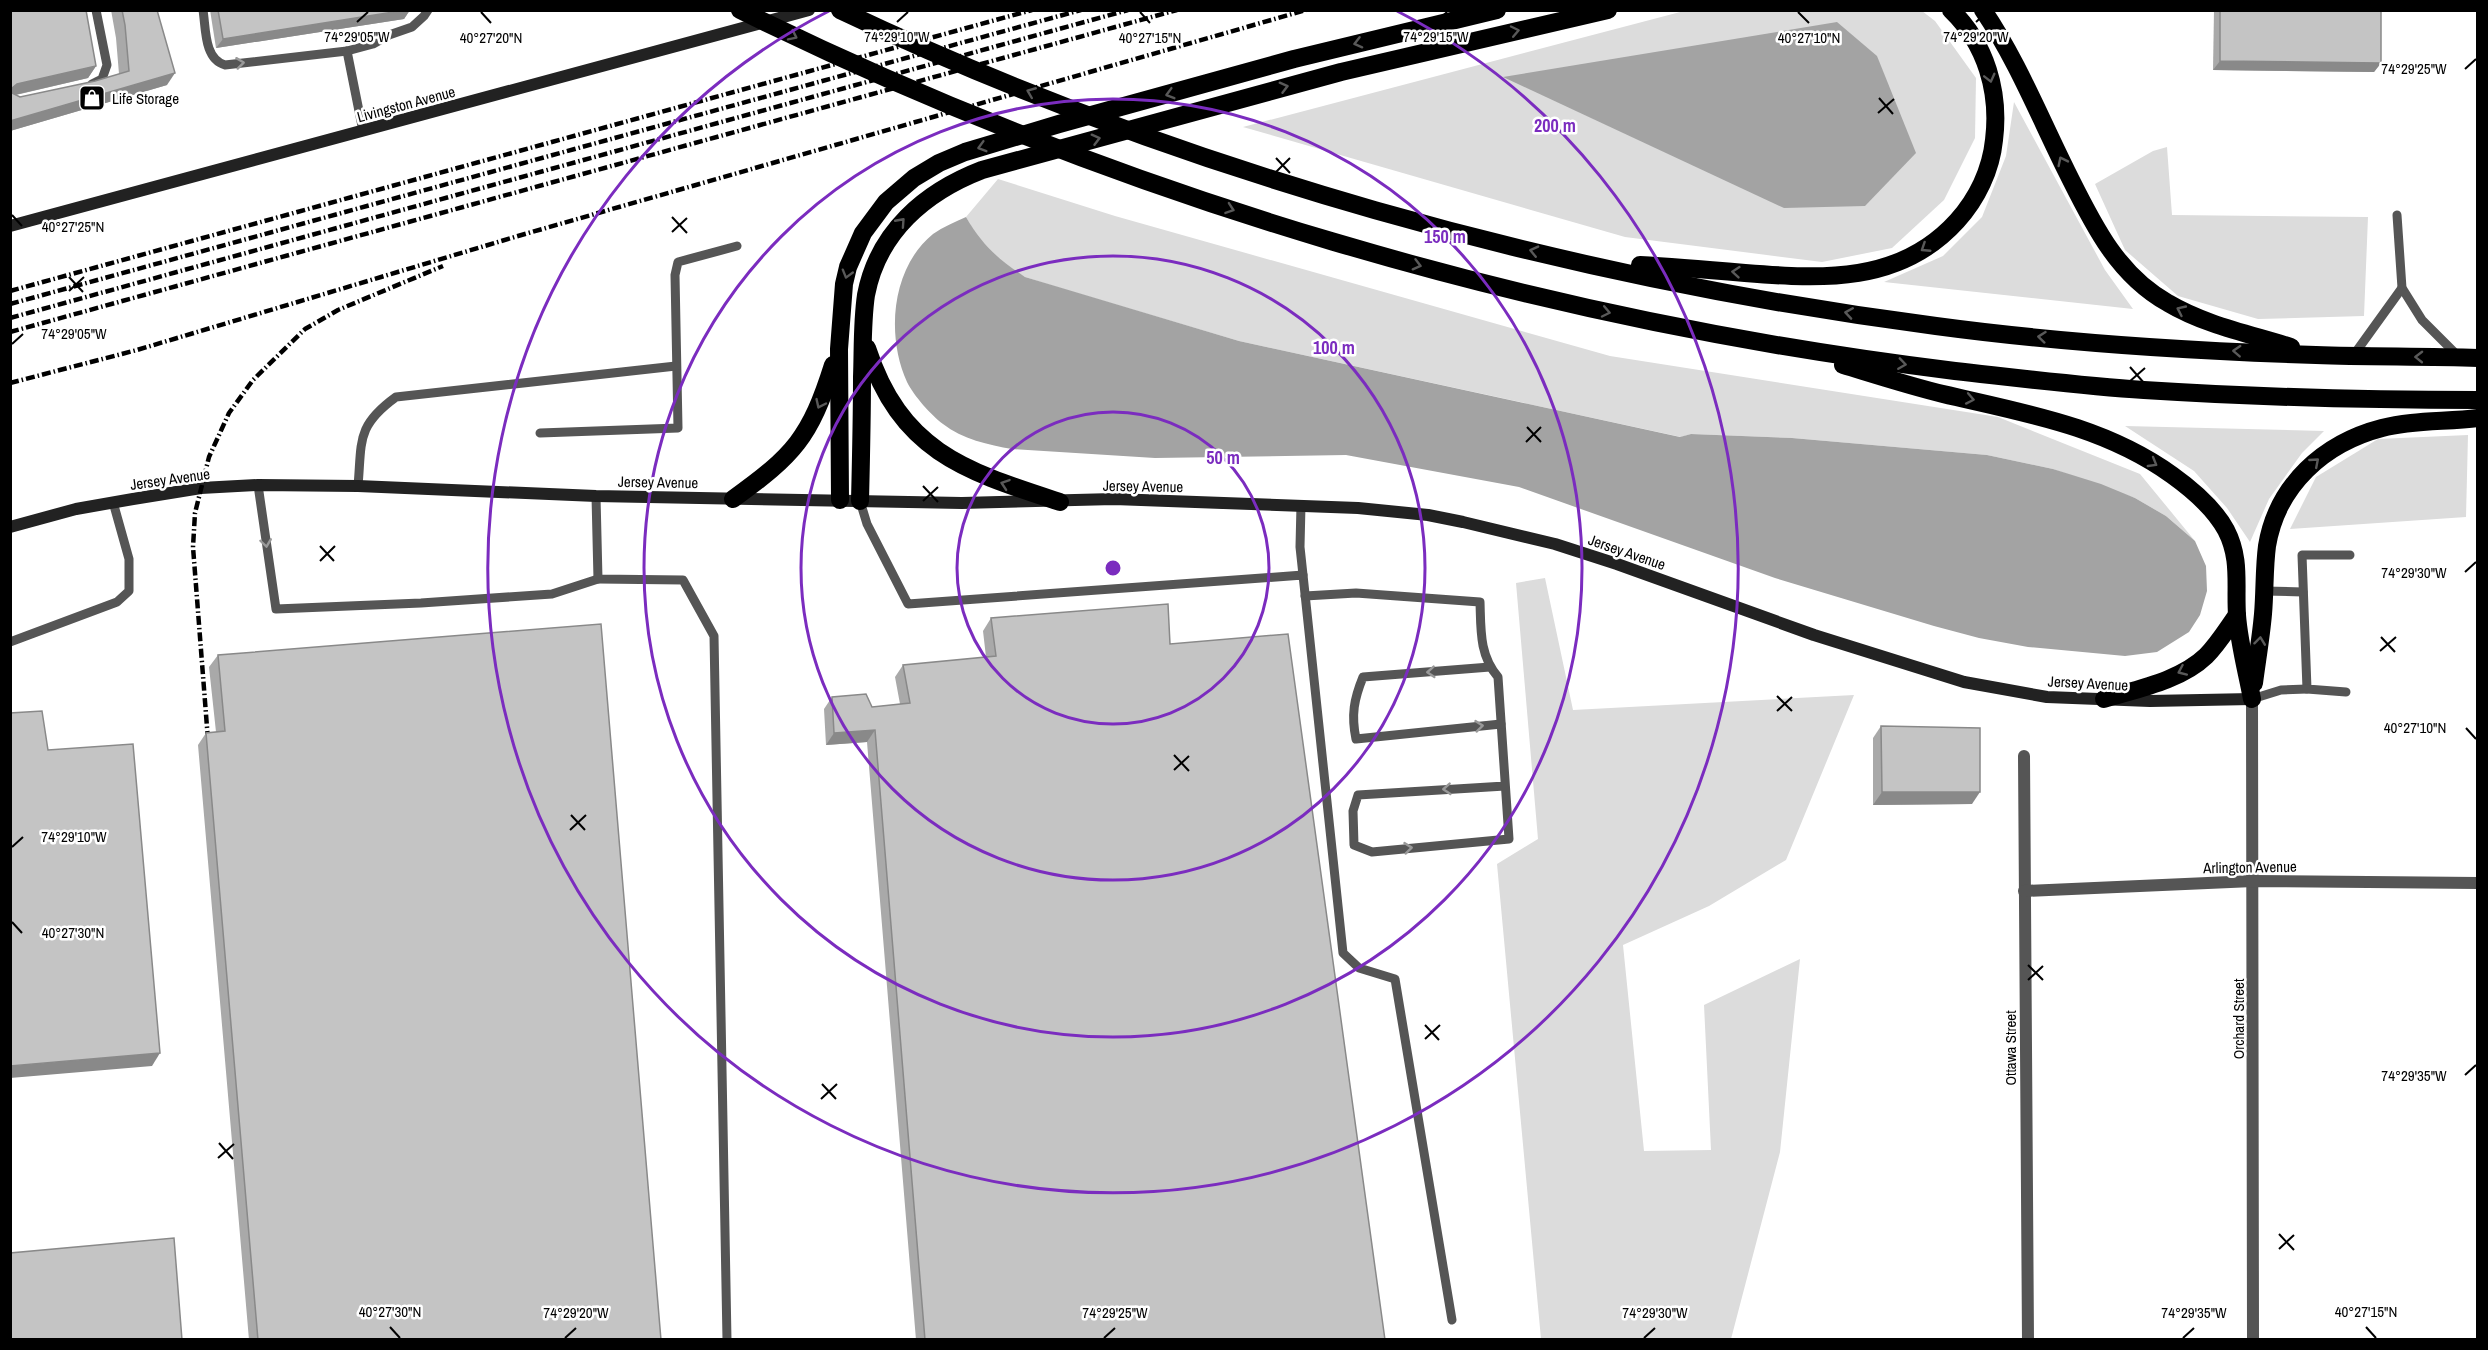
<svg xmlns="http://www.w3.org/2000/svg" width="2488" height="1350" font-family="'Archivo Narrow',sans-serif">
<rect width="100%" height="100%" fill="#fff"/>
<g fill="#dcdcdc">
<path d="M1684,11H1922L1935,21L1976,78L1975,138L1944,200L1892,248L1822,262L1625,237L1243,127Z"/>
<path d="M2014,102L2105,270L2133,309L1884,282L1943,256L1982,217L2006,156Z"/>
<path d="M2167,147L2172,215L2368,217L2364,316L2258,319L2178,296L2125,250L2095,184L2153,151Z"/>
<path d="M998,179L1115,216L1610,356L1998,417L2140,474L2195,541L2166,516L2135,498L2053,469L1987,455L1792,438L1691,434L1681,437L1239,341L1060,288L1025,277L997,259L978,238L966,217Z"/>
<path d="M2125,426L2324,431L2302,453L2269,499L2250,542L2227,508L2194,471Z"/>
<path d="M2468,435L2466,517L2290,529L2316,477L2378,439Z"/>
<path d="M1545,578L1573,710L1854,695L1786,860L1709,906L1623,945L1644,1151L1711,1150L1704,1005L1800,959L1780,1152L1731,1339H1541L1497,864L1538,839L1516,583Z"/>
</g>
<g fill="#a3a3a3">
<path d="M1837,22L1877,56L1916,153L1865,206L1784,208L1503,77Z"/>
<path d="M966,217C983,246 998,259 1025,277L1239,341L1680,437L1691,434L1792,438L1987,455L2053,469L2101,484L2135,498L2166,516L2195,541L2206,566L2207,591L2200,615L2189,632L2157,652L2125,656L2028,647L1979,638L1934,626L1775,578L1519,487L1346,455L1155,458L1012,449C989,445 962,439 943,424C931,415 914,396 907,382C886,336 891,268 933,234C943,227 955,222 966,217Z"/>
</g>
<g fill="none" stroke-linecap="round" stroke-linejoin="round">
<g stroke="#555" stroke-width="9">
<path d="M203,10C206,29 204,59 225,65L347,51L373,44L389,35L412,27L424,16L428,10"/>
<path d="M347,51L363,131"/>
<path d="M92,84L102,79L107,65L96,10"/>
<path d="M2397,215L2402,288L2422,320L2458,356"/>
<path d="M2353,356L2402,288"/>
<path d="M540,433L678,428L675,275L678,262L737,246"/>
<path d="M258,485L276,609L421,603L552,594L598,579"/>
<path d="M358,486C362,441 356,426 396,397L676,366"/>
<path d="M596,496L598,579L683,580L714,636L727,1340"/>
<path d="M860,501L867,524L908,604L1303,575L1343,953L1359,968L1395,979L1452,1320"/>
<path d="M1301,505L1300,547L1303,575"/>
<path d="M2264,591L2303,592"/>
<path d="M1305,596L1356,593L1480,602C1481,629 1479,655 1498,677L1509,839L1372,852L1354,845L1353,811L1358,795L1505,786"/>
<path d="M10,642L117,602L129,591V559L113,502"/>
<path d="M1490,667L1363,677C1354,699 1351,715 1356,739L1501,724"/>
<path d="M2346,692L2307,689L2302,555H2350"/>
<path d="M2252,699L2281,690L2307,689"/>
</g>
<g stroke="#555" stroke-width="12">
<path d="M2252,699L2253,1340"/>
<path d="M2024,756L2028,1340"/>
<path d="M2024,891L2253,881L2478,883"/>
</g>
<g stroke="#222" stroke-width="12">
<path d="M10,226L809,10"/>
<path d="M10,527L76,509L133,499L201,488L258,485L358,486L596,496L962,503L1114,499L1358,508L1428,515L1463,522L1555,544L1617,564L1814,635L1964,682L2047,697L2150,701L2252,699"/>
</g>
<g stroke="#000" stroke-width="18">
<path d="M740,10C1120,197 1535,320 1955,371C2018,378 2081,386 2144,390C2255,397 2366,400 2478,400"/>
<path d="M840,10C1179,171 1564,278 1936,326C2062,343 2189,351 2316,355C2370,357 2424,356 2478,358"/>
<path d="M1983,10C2017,60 2040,118 2067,172C2092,222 2116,274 2168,303C2205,325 2250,334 2291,347"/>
<path d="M1640,265C1675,267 1710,270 1745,273C1822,279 1900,284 1957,221C1977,199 1991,170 1994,140C2000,92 1986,44 1951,10"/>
<path d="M867,348C901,452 965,471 1060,502"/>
<path d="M1843,365C1876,375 1910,386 1943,394C2024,413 2104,426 2172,475C2193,490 2214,508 2226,530C2241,559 2235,584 2237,615C2239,643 2247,672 2252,699"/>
<path d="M733,499C794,455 810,438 833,365"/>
<path d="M840,500L839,349L844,284L848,267L863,233L886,202L914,178L939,163L965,152L1059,124L1294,59L1497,10"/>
<path d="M860,501C861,460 862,419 862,377C863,350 862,322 866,295C878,232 925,192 982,170L1341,72L1608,10"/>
<path d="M2254,683C2257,660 2261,637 2263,614C2265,591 2264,569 2267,546C2277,485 2324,443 2382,428C2412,420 2446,422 2478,418"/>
<path d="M2104,699C2137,689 2180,681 2206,656C2218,644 2227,629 2237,615"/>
</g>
<g stroke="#000" stroke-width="4.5" stroke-dasharray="9 3 1.5 3" stroke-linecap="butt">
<path d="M10,291L1032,10"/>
<path d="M10,304L1081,10"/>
<path d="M10,318L1128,10"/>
<path d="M10,332L1177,10"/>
<path d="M10,383L137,350L518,236L1306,10"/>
<path d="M208,740L193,547L195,513L209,457L229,413L253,380L305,329L338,310L443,266"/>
</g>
</g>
<g fill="#a9a9a9">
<path d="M10,10L96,66L88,78L16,95L20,97L95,81L119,74L116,38L111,10H158L157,12L167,85L10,131Z"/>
<path d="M210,10H410L404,19L216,48Z"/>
<path d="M2214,10H2381V63L2374,72L2213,70Z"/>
<path d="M991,618L1170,644L1385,1340H916L867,742L826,745L824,709L832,697L872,707L900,704L895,677L903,665L986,657L983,631Z"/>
<path d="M218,655L661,1340H249L198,745L206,733L216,732L209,667Z"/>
<path d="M1881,726L1972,804L1873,805V738Z"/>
</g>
<g fill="#898989">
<path d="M406,10H410L404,19L216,48L223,39Z"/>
<path d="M2220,61L2381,63L2374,72L2213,70Z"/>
<path d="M96,66L88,78L10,96L12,88L17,84Z"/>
<path d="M175,73L167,85L10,131V121Z"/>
<path d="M875,730L867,742L826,745L834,733Z"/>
<path d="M1882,792H1980L1972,804L1873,805Z"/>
<path d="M160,1053L152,1066L10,1078V1066Z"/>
</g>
<g fill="#c4c4c4" stroke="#898989" stroke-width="1.5">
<path d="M10,10H86L96,66L17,84L12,88V93L20,97L95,81L129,71L125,25L122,10H157L175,73L10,121Z"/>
<path d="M218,10H406L223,39Z"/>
<path d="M2220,10H2381V63L2220,61Z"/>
<path d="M1168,604L1170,644L1288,634L1385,1340H925L875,730L834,733L832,697L866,694L872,707L910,703L903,665L996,656L991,618Z"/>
<path d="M601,624L661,1340H258L206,733L225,731L218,655Z"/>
<path d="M42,711L48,750L133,744L160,1053L10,1066V713Z"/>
<path d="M1881,726L1980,728V792H1882Z"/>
<path d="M174,1238L182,1340H10V1253Z"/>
</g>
<defs><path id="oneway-chevron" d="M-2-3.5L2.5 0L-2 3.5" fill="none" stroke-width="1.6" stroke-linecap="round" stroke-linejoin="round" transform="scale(1.5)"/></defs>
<g stroke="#595959">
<use href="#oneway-chevron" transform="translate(1515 31) rotate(-12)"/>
<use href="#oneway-chevron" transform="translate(793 36) rotate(26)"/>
<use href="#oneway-chevron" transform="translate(1358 43) rotate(166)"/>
<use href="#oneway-chevron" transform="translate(1990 78) rotate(76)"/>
<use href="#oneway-chevron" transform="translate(1284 87) rotate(-15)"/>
<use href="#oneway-chevron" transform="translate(1031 92) rotate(-158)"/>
<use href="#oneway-chevron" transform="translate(1170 94) rotate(164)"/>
<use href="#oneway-chevron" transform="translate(1096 139) rotate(-15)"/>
<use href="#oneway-chevron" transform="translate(982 147) rotate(164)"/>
<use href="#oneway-chevron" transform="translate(2062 161) rotate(-116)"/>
<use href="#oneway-chevron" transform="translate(1230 209) rotate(19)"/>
<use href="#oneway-chevron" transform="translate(901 222) rotate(-48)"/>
<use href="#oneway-chevron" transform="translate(1925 248) rotate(147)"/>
<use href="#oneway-chevron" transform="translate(1534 251) rotate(-167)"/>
<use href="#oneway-chevron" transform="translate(1417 265) rotate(15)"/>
<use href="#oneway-chevron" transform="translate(1736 272) rotate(-175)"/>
<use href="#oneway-chevron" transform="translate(847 274) rotate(106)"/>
<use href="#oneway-chevron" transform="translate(2181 310) rotate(-155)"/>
<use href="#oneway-chevron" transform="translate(1606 312) rotate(12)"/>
<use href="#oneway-chevron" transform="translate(1849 313) rotate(-171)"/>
<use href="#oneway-chevron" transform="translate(2042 337) rotate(-174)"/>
<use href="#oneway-chevron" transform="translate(2237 351) rotate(-177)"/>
<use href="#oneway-chevron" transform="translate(2419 357) rotate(-179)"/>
<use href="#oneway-chevron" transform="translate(1902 364) rotate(8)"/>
<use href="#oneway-chevron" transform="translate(1970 399) rotate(11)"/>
<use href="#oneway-chevron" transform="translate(820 404) rotate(115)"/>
<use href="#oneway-chevron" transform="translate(2315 462) rotate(-41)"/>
<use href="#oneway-chevron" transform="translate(2153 463) rotate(30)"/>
<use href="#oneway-chevron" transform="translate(1005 484) rotate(-161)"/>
<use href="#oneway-chevron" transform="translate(2260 641) rotate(-83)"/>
<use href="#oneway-chevron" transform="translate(2182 671) rotate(156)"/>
</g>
<g stroke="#999">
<use href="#oneway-chevron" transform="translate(240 63) rotate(-7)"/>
<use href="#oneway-chevron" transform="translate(266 543) rotate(82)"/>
<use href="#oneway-chevron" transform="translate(1431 672) rotate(176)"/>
<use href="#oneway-chevron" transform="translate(1479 726) rotate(-6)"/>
<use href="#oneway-chevron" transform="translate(1447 789) rotate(176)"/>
<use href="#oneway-chevron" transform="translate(1408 848) rotate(-6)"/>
</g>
<path fill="none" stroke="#000" stroke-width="2" d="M481,12L491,23M1140,12L1150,23M1798,12L1809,23M357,22L368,12M897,22L908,12M1436,22L1447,12M1976,22L1987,12M2465,69L2476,59M1879,98L1893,114M1878,113L1894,99M1276,158L1290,173M1275,173L1290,158M12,215L22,226M672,217L687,233M672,232L687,218M69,277L83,292M69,291L84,277M12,344L23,334M2130,367L2144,383M2129,382L2145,368M1527,427L1541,442M1526,442L1541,427M923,486L938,502M923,501L938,487M320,546L334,561M320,561L335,546M2465,572L2476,562M2381,637L2395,652M2380,651L2396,637M1777,696L1792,711M1777,711L1792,697M2466,728L2476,739M1174,755L1189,771M1174,770L1189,756M571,815L585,830M570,830L586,815M12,847L23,837M12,922L22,933M2028,965L2043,980M2028,980L2043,966M1425,1025L1439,1040M1425,1039L1440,1025M2465,1075L2476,1065M822,1084L836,1099M821,1099L837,1084M219,1143L233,1159M218,1158L234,1144M2279,1234L2294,1250M2279,1249L2294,1235M390,1327L400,1338M2366,1327L2376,1338M565,1338L576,1328M1104,1338L1115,1328M1644,1338L1655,1328M2183,1338L2194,1328"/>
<g fill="none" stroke="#7b2cbf" stroke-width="3">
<circle cx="1113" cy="568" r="156"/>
<circle cx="1113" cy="568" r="312"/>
<circle cx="1113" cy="568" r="469"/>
<path d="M1397 11A625 625 0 1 1 829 11"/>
</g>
<defs>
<symbol id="shop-square" viewBox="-11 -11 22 22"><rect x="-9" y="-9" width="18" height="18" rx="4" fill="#000" stroke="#fff"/><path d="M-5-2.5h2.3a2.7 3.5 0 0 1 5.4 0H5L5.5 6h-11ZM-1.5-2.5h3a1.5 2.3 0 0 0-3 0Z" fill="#fff"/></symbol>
</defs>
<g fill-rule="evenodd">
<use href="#shop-square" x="77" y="83" width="30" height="30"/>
</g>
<g text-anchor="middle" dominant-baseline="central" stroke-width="5" stroke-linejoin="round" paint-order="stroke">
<g font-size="15" fill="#000" stroke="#fff" text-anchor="start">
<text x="112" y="98">Life Storage</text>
</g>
<g font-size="15" fill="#000" stroke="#fff">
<text transform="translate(406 104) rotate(-15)">Livingston Avenue</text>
<text transform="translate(170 479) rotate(-8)">Jersey Avenue</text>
<text transform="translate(658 482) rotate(1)">Jersey Avenue</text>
<text transform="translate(1143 486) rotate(1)">Jersey Avenue</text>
<text transform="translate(1627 552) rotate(19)">Jersey Avenue</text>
<text transform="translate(2088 683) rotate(3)">Jersey Avenue</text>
<text transform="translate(2250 867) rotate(-1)">Arlington Avenue</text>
<text transform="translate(2238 1019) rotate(-90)">Orchard Street</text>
<text transform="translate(2010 1048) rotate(-90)">Ottawa Street</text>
</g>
</g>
<g font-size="15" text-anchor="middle" fill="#000" stroke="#fff" stroke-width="5" stroke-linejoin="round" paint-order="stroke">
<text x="357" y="42">74°29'05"W</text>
<text x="897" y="42">74°29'10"W</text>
<text x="1436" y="42">74°29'15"W</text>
<text x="1976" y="42">74°29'20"W</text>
<text x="491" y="43">40°27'20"N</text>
<text x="1150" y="43">40°27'15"N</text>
<text x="1809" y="43">40°27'10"N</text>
<text x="2414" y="74">74°29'25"W</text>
<text x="73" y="232">40°27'25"N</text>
<text x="74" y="339">74°29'05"W</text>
<text x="2414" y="578">74°29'30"W</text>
<text x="2415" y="733">40°27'10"N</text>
<text x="74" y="842">74°29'10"W</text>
<text x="73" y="938">40°27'30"N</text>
<text x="2414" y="1081">74°29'35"W</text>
<text x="390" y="1317">40°27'30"N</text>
<text x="2366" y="1317">40°27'15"N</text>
<text x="576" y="1318">74°29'20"W</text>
<text x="1115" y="1318">74°29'25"W</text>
<text x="1655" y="1318">74°29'30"W</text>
<text x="2194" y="1318">74°29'35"W</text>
</g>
<circle cx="1113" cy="568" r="9" fill="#7b2cbf" stroke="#fff" stroke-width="3"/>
<g font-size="18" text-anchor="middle" font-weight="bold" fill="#7b2cbf" stroke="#fff" stroke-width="5" stroke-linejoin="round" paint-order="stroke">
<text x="1555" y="132">200 m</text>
<text x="1445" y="243">150 m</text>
<text x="1334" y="354">100 m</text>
<text x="1223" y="464">50 m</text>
</g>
<rect width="2488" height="1350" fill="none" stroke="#000000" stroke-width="24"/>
</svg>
